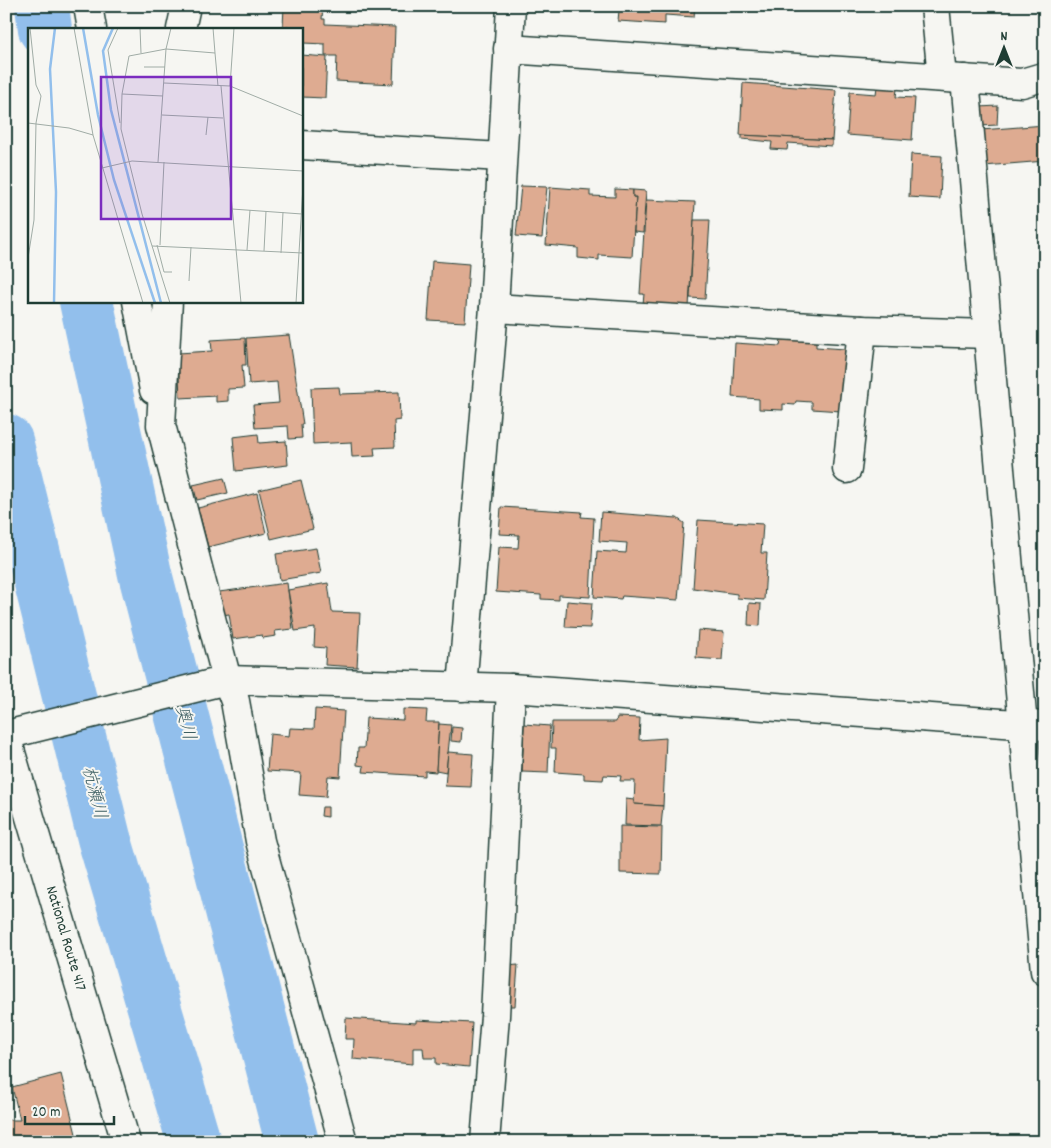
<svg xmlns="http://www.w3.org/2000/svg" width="1051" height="1148" font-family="Dekko,'Klee One',sans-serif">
<rect width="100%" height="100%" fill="#f6f6f2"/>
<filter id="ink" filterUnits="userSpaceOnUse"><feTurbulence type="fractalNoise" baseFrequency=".02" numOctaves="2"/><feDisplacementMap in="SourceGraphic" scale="10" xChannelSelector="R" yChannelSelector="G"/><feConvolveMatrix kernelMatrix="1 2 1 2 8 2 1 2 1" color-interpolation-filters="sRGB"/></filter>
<g filter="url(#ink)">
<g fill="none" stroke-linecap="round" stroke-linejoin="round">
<g stroke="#92bfec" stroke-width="54">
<path d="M42,6L45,29"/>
<path d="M86,301L145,574L292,1142"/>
<path d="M6,441L104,838L194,1142"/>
</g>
</g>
<g fill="#deab91" stroke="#1f3d34">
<path d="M140,6H173L172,10L140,9Z"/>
<path d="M284,6H323L322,19H325V24L395,27L393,84L336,81L337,56H325V44L303,43L304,28L283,27Z"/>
<path d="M603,6H695L694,17L665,15V24L618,21L619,10H603Z"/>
<path d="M283,27L304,28L303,51H301V29H283Z"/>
<path d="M301,55L327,57L325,98L301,97Z"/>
<path d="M743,83L836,90L832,140L740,135Z"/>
<path d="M877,87L897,89L896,97L915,98L912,140L847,135L850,92L876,94Z"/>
<path d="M998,106L997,125L980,126L979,107Z"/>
<path d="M1045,125V161L984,166L981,130Z"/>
<path d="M742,135L832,140V146L788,143L787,150L771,149L772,142L742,139Z"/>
<path d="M911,154L942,156L940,199L909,197Z"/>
<path d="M521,186L547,187L542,238L516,236Z"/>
<path d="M550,187L590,190V196L615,197V189L633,190V197H636L632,257L599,255V260L578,258V248L546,245Z"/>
<path d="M633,190L646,191L643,233L634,232L636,197H633Z"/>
<path d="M646,200L695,202L689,307L643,304L644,294H640Z"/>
<path d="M694,220H710L705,299L690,298Z"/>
<path d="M432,261L469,264L465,322L428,320Z"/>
<path d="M289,335L303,424H301L302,438L289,439L288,426L255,428L253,405L279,403L277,382L249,384L246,338Z"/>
<path d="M245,338L246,365H242L244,388L228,389V401L216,402V396L180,398L178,353L212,351L211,340Z"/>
<path d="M781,339L816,341V347L845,349L841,411L812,409V402L796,401L795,405L783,404V410L759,409V399L732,397L735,343L780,346Z"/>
<path d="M339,387L340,394L399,392L400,420L394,421L395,447L374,448L375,456L352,457L351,442L313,444L311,388Z"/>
<path d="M258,434L259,443L286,441L288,465L236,471L233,437Z"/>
<path d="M224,478L228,493L197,500L193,485Z"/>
<path d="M301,480L313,529L271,539L259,490Z"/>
<path d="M257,493L266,533L208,547L198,508Z"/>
<path d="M501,507L582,512L581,517L594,518L590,597L559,595V600L541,599V595L496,592L499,547L518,548L519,535L499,534Z"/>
<path d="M601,512L677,518L684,523L678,600L622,596L621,599L594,597L597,551L626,553L627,543L599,541Z"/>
<path d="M698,520L763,524L761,553H767L764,600L737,598V594L693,588Z"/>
<path d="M316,548L321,573L280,580L276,554Z"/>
<path d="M287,583L293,629L275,631L276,636L263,638L262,635L233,639L229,614L222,615L219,592Z"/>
<path d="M328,583L332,612L360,613L357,667L325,665L326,648L314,647L315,628L295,631L288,590Z"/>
<path d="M567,601L592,603L590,628L565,627Z"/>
<path d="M749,603L761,604L760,626L748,625Z"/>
<path d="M698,630L724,632L722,660L696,658Z"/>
<path d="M315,709L344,711L340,777L328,776L326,797L299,795L301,773L267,771L270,734L289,736L290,728L314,729Z"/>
<path d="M403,709L427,710L426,722H439L436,772L425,771V776L363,772L364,766L357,765L358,748H364L366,718L403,720Z"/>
<path d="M617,717L640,718L639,740L666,738L663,806L634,804L635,781H620L621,776L604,775L603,780L584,779V774L555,772L556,748H551L552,722H616Z"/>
<path d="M439,724L451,725L446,772L436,770Z"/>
<path d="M524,724L550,726L548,773L522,772Z"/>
<path d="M452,727L462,728L461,742L451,741Z"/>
<path d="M448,752L473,754L471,787L445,786Z"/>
<path d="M626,799L634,800V804L663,806L661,826L625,825Z"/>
<path d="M322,807H328V817L321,816Z"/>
<path d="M620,826L662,827L661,874L620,873Z"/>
<path d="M6,882L12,898L6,900Z"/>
<path d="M518,965L515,1006H505L506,966Z"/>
<path d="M346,1018L416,1023V1020L472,1023L469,1067L436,1064V1058H424L423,1048H413V1064L353,1059L354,1039H345Z"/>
<path d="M61,1074L78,1142H25L23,1135L6,1141V1120H20L12,1087Z"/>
</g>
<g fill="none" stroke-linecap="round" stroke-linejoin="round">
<defs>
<g id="minor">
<path d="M88,6L92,29"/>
<path d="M935,6L942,77"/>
<path d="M181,29L186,6"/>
<path d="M508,49L1022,83L1039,78"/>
<path d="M965,79L1045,971"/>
<path d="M301,145L501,157"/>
<path d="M137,301L154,390"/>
<path d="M168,301L161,425L227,680L235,701L260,841L343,1142"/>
<path d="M494,308L862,330L988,334"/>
<path d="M847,469L862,330"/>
<path d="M462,687L494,308L511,6"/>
<path d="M6,735L227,680L511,688L1045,726"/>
<path d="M485,1142L495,1016L511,688"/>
</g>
<g id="trunk">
<path id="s1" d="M6,736L126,1142"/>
</g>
</defs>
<use href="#minor" stroke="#1f3d34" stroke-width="31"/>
<use href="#trunk" stroke="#1f3d34" stroke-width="31"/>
<use href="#minor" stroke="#f6f6f2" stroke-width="28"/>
<use href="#trunk" stroke="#f6f6f2" stroke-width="28"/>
</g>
</g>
<g text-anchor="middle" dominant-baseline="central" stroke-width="4" stroke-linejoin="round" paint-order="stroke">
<g font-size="16" fill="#1f3d34" stroke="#f6f6f2">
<text stroke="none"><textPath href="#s1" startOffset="211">National Route 417</textPath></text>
</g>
<g font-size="18" font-style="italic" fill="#3c5e62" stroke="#f6f6f2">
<text transform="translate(184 723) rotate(76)">奥川</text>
<text transform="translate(93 793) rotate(76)">杭瀬川</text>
</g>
</g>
<g transform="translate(28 28)">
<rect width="275" height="275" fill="#f6f6f2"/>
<path fill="none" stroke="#92bfec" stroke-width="2.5" d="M55,0L70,87L86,152L127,275M85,0L75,23L83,82L133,275M26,275L28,164L22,41L27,0"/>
<path fill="none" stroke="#a0aca6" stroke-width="1" d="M46,0L65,107L115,275M90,0L80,22L92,95M112,0L113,25M185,0L187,25M116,39H137M136,55L202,58L275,88M193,58L213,275M202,58L206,0M94,66L101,28L138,21L187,25L190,58M135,68L94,66L93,101L114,186L142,275M134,87L195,90M0,95L41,100L65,107M178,107L180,89M130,134L138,21L143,0M74,140L104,133L275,143M204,181L274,186M129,217L136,244H144M132,217L136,134M124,218L275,225M219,222L222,182M236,223L238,183M253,225L255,184M0,230L6,192L8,95L13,68L8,57L2,0M161,253L163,219M268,275L275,158"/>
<path fill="#7b2cbf" fill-opacity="0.15" stroke="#7b2cbf" stroke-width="2.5" d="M73,49H203V191H73Z"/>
<rect width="275" height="275" fill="none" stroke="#1f3d34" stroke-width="2.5"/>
</g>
<rect width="1051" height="1148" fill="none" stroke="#f6f6f2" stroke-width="25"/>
<rect x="12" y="12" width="1026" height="1123" fill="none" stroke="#1f3d34" stroke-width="2" filter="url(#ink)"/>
<g transform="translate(1004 48)" stroke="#f6f6f2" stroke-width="4" paint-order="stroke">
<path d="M0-4L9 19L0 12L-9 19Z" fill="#1f3d34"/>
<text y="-8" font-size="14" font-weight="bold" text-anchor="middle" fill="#1f3d34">N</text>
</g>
<path d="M25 1116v8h89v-8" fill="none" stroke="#1f3d34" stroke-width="2.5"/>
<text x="32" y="1116" font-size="15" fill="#1f3d34" stroke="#f6f6f2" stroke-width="4" paint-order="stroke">20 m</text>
</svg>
